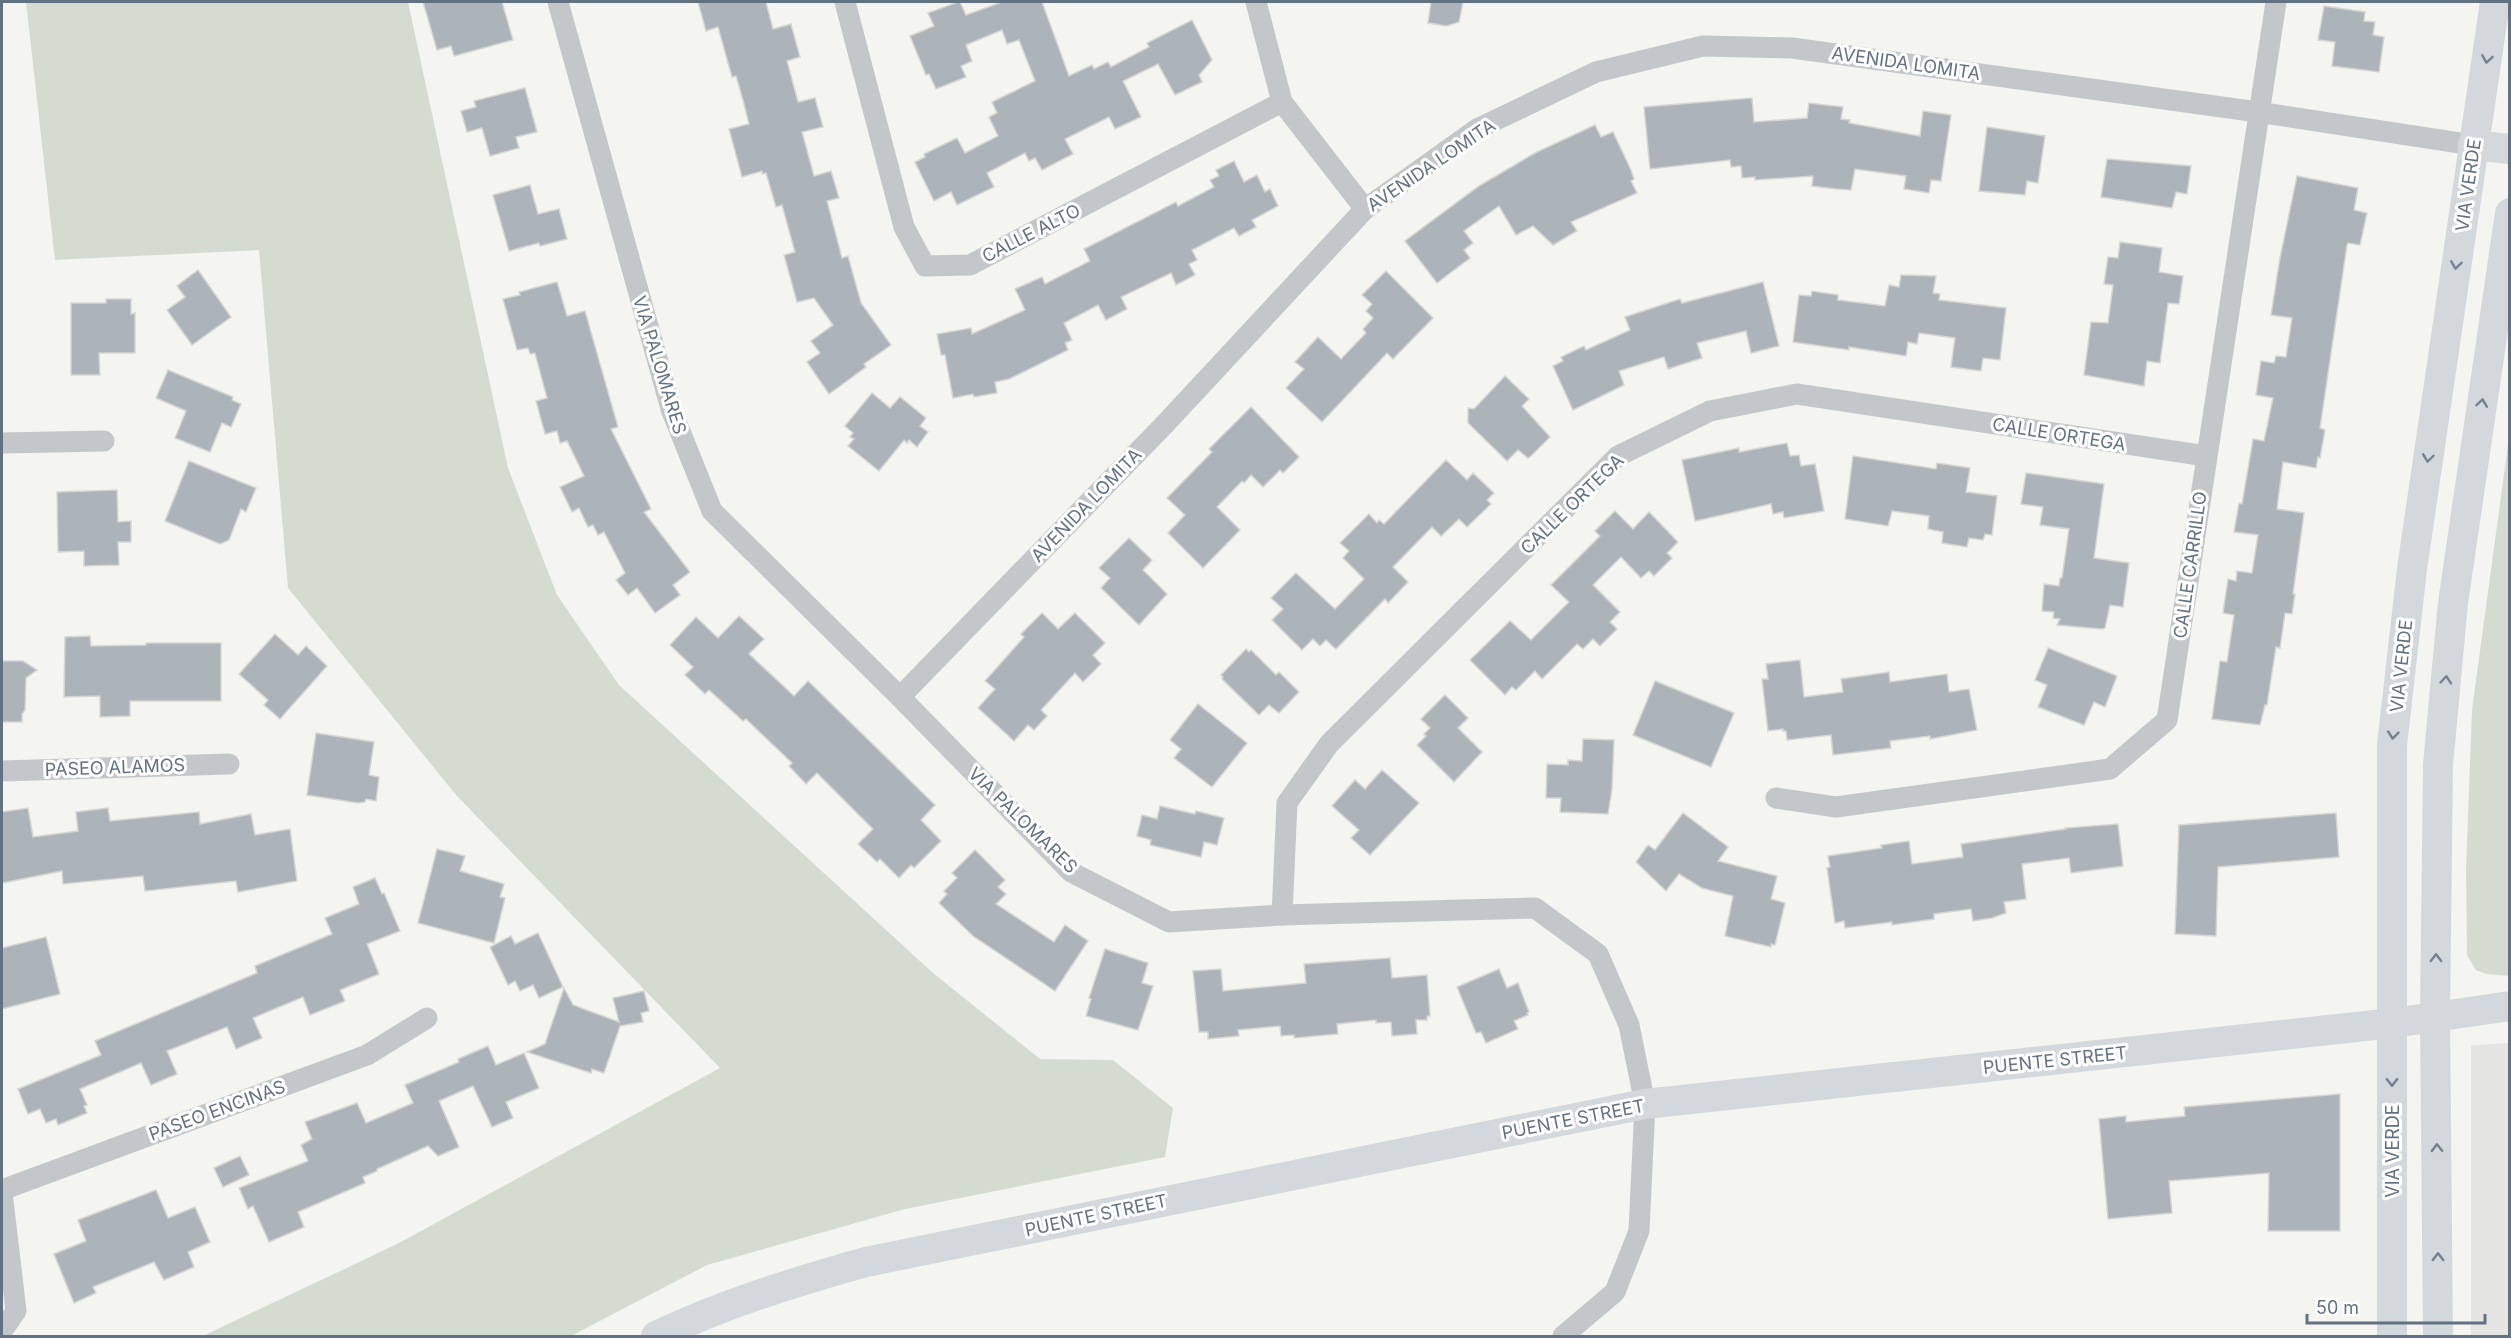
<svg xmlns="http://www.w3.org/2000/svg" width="2511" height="1338" font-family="Inter,sans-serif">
<rect width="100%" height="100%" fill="#f4f5f0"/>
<path fill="#e5e6e4" d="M2509,1043V1336H2471V1045Z"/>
<g fill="#d4dcd1">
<path d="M26,2H408L508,468L557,595L619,685L933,973L1040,1059L1113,1060L1173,1108L1165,1157L905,1209L707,1265L571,1336H203L397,1244L720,1068L456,795L288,588L259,250L55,260Z"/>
<path d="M2509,437L2510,976L2486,974L2476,970L2467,955L2466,869L2472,710Z"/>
</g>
<g fill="#acb3b9" stroke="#d5d6d3" stroke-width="1.5">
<path d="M423,2H502L513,40L454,56L451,46L437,50Z"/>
<path d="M698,2H766L773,29L791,24L800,57L787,61L798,102L815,98L823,127L802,132L814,176L831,171L839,198L827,201L842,258L848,256L861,303L891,345L864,364L866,367L829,394L807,362L820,353L811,341L833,325L814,298L797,302L784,255L795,252L782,205L776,207L766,173L762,174V171L742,177L729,129L749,124L743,100L736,76L732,77L718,27L706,31Z"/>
<path d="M958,2H960L966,15L1002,2H1042L1069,76L1092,65L1094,69L1108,62L1111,67L1149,47L1147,43L1192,20L1212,60L1199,75L1202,82L1175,95L1158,64L1123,81L1141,117L1115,129L1109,117L1065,139L1073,154L1042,170L1035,158L1029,161L1025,153L987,173L994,187L957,205L951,192L934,201L915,162L925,157L924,154L957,138L965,153L998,136L989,117L997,113L992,102L1035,81L1019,40L1007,44L1002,30L966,45L972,61L961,66L966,77L936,89L929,74L926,75L910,36L934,26L928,13Z"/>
<path d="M1431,2H1463L1459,22L1447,26L1428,23Z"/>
<path d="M2324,6L2365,12L2364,21L2375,22L2373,35L2384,37L2379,72L2332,66L2335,42L2318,40Z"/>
<path d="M525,88L537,132L516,137L519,148L490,156L482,128L467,132L461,111L476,107L474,101Z"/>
<path d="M1752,98L1754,122L1807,118L1809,103L1843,107L1841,119L1850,120L1849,123L1920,136L1923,111L1951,115L1941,181L1931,180L1929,193L1904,189L1906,176L1855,169L1851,190L1836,189L1812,186L1813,176L1755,180V177L1742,178L1741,166L1731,167L1730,160L1650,169L1644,107Z"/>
<path d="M1595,125L1601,137L1613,132L1631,170L1634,179L1631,181L1637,193L1571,222L1577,231L1553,245L1533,226L1516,235L1499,206L1464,231L1473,243L1464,250L1470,258L1437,283L1405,241L1479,186L1535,153Z"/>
<path d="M1987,127L2045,136L2038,183L2027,181L2025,195L1979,191Z"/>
<path d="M2107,159L2191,166L2187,194L2176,192L2172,208L2101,197Z"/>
<path d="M1234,161L1244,182L1257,175L1265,192L1270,189L1278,206L1252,220L1256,227L1239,236L1234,228L1192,250L1197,260L1189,264L1195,275L1176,285L1171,273L1121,297L1127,309L1106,320L1098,305L1064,323L1072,340L1065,343L1068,350L1009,379L995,382L997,393L974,397L973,394L953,398L945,355H941L937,334L971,328L972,334L1025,310L1015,289L1042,277L1045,284L1090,261L1084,249L1176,202L1178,206L1214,187L1210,180L1219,176L1216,170Z"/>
<path d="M2297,176L2358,188L2354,210L2367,213L2360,245L2348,243L2347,245L2320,428L2325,430L2320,458L2318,457L2316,468L2283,462L2277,509L2304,513L2293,594H2295L2292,614L2285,613L2280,648L2276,647L2267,705H2265L2260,725L2212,719L2220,661L2227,662L2234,615L2223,613L2228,579L2236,581L2237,571L2252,573L2258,535L2234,532L2239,503L2242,504L2253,439L2264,441L2273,398L2256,395L2261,361L2274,363L2276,356L2286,357L2292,318L2271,315L2280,258Z"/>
<path d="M530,185L538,214L559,209L567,239L540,246L539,243L509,251L493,195Z"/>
<path d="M2120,242L2162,248L2159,272L2183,276L2179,304L2168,303L2160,363L2147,361L2144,386L2084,375L2091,322L2108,323L2113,285L2104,284L2108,257L2118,258Z"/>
<path d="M198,270L231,317L192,345L167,310L185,297L177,286Z"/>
<path d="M1386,271L1433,318L1393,359L1387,353L1322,422L1286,388L1304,369L1295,362L1318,337L1341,359L1366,333L1363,329L1373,318L1366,311L1372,304L1362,295Z"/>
<path d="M1901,275L1936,276L1933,293L1940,294L1939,300L2006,308L2000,360L1983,358L1981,371L1951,367L1955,338L1919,333L1917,344L1908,342L1906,356L1849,347V350L1793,342L1799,295L1811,296L1812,291L1838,295V300L1885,306L1889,285L1899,287Z"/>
<path d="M557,282L567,316L585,311L618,427L611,429L651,509L644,512L690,572L673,585L680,595L655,613L637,588L628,595L616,580L625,573L604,532L598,535L593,525L588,527L579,508L572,512L560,487L584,476L567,441L560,443L557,431L545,434L536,401L547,398L535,353L530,354L528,348L517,350L503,299L520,295L519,292Z"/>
<path d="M1763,282L1779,346L1751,353L1746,331L1697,343L1702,358L1668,369L1664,357L1619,371L1624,385L1573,410L1553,366L1563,361L1561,357L1584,346L1586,350L1630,330L1625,317L1680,299L1682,303Z"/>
<path d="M106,299H131V314L135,313V353H99L100,375H71V303H106Z"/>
<path d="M168,370L233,397L232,400L241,404L231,427L222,423L210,452L175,438L186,411L156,398Z"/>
<path d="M1505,376L1529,399L1522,406L1550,437L1531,456L1528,458L1518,450L1507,461L1468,423V408L1474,409Z"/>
<path d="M872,393L890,408L900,397L926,418L920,426L928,432L917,447L909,440L907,443L904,440L879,471L848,446L854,439L850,437L853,433L845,426Z"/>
<path d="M1251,407L1299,457L1283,473L1280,470L1263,487L1251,475L1244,483L1242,481L1217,507L1240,530L1203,568L1168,533L1185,515L1167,498L1212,452L1209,449Z"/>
<path d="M1787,443L1790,456L1799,455L1801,466L1815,464L1824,511L1784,518L1783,512L1773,514L1771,504L1695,521L1682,460L1739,448V452Z"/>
<path d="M1853,456L1936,469L1937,463L1970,468L1966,492L1997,496L1992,535L1985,534L1983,540L1969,538L1967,547L1942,543L1943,532L1928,529L1929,516L1892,511L1888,526L1845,519Z"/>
<path d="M1446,460L1467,480L1473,473L1494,493L1487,500L1491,504L1467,527L1459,519L1441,536L1432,527L1393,567L1408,582L1388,603L1385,599L1336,649L1326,640L1320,646L1313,639L1302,650L1272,620L1283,609L1271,598L1296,573L1335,609L1364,579L1343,558L1349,551L1340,543L1369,514L1377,523L1379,520L1384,524Z"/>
<path d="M189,461L256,488L246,512L241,509L229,540L220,544L165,521Z"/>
<path d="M2026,473L2104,484L2094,558L2129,563L2123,607L2110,605L2105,628L2102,629L2057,625L2060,619L2053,618L2054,612L2042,611L2044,584L2059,586L2060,578H2062L2069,529L2040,525L2043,507L2021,504Z"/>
<path d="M117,490L118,522L131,521V542H118L119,565L84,566V551L58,552L57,492Z"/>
<path d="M1615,511L1633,529L1649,512L1678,542L1667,553L1672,558L1654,576L1649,571L1641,578L1621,557L1593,585L1620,612L1610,622L1617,629L1600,646L1593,639L1583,649L1577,644L1542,679L1535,671L1516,690L1512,687L1505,695L1470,660L1510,621L1531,640L1569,602L1551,585L1600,536L1595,531Z"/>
<path d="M1129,538L1152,560L1143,570L1167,594L1139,625L1101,588L1110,578L1099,568Z"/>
<path d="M1042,613L1058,629L1075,613L1105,643L1093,655L1101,664L1083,682L1075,673L1041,710L1047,716L1034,730L1028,725L1014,741L978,708L995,689L985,681L1024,637L1021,634Z"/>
<path d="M739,616L764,639L749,654L794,696L808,681L935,805L921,820L941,841L914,868L911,865L899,878L880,859L877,862L858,844L873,829L817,773L806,784L789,766L792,763L746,719L743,721L709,690L705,694L685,675L693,667L670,645L696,617L718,638Z"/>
<path d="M275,634L298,655L306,646L327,666L280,719L264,705L268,700L239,674Z"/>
<path d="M90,636L91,646L146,645V643H221V701H130V716L100,717V696L64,697L65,637Z"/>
<path d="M2048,648L2117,676L2105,707L2094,702L2084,725L2038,707L2047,685L2035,680Z"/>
<path d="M1246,649L1249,652L1251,650L1276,675L1279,672L1299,692L1279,713L1269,705L1259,715L1222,679L1223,677L1221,675Z"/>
<path d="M1800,660L1804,697L1843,692L1841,679L1889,672L1890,682L1947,674L1949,692L1969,689L1977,730L1930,739V736L1890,741L1891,748L1833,755L1831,735L1787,740L1786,731H1783V729L1768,731L1762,679H1768L1766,664Z"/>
<path d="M2,661H23L37,670L26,678L25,710L22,714V722H2Z"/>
<path d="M1655,681L1734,713L1711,767L1633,735Z"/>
<path d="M1445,695L1468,718L1458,728L1482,752L1454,782L1417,745L1426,736L1424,734L1430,728L1421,719Z"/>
<path d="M1198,704L1247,743L1212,787L1174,758L1181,749L1170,740Z"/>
<path d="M316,733L374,742L369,775L379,777L376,801L366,799L365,802L358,803L307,795Z"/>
<path d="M1583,739L1614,740L1612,789L1608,814L1560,812L1561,798H1546L1547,764L1568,765V760L1582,761Z"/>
<path d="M1382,770L1419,803L1370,855L1351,838L1359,830L1332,806L1355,780L1365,789Z"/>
<path d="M1160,806L1195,814L1196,811L1224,818L1217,845L1204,842L1201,857L1150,845L1151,840L1137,836L1142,815L1157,819Z"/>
<path d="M28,808L33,837L78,831L76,812L108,808L110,821L199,812L200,824L251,814L255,835L290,829L297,881L238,892L236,881L145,891L143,876L63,884L62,871L2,883V812Z"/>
<path d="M1683,813L1728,847L1718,861L1777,876L1771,899L1785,903L1775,945L1771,944V947L1725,936L1733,896L1702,888L1679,874L1666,891L1636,862L1648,845L1655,850Z"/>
<path d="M2336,813L2339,857L2218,867L2216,936L2175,934L2179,825Z"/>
<path d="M2118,824L2123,866L2071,873L2069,858L2022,864L2026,899L2004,902L2006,913L1992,918L1973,921L1971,909L1934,914V919L1892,925V922L1845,928L1844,921L1835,923L1827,868L1830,867L1828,856L1882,848L1881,845L1909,841L1912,864L1963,857L1961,844L2066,829L2065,828Z"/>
<path d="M437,849L465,856L460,871L504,884L500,897L505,898L494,943L418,923Z"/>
<path d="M975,850L1005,880L998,887L1006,894L996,904L1054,942L1065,925L1088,941L1055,991L973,936L939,903L947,894L944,891L957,878L952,873Z"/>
<path d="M375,878L382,894L384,893L400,931L367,944L379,974L340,990L345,1001L310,1015L303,997L253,1018L262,1038L236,1049L227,1027L167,1051L177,1074L151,1085L141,1063L80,1089L87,1105L84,1106L87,1113L58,1125L56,1119L46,1123L40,1109L28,1114L18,1089L101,1055L95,1041L257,973L255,966L332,934L325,918L359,904L353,887Z"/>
<path d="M538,933L563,987L539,998L533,985L520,991L515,981L508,985L490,947L511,936L515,944Z"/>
<path d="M46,937L60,994L2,1009V948Z"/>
<path d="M1105,949L1148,963L1142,983L1153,986L1138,1030L1086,1016L1091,999L1089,998Z"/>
<path d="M1390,958L1392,978L1427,975L1430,1016H1427V1020H1416L1417,1034L1392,1036L1391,1022L1376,1023V1020L1337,1024L1338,1034L1294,1038V1035L1281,1036L1280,1026L1238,1030L1239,1036L1208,1039V1032H1199L1193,971L1221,969L1223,991L1306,983L1304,964Z"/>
<path d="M1499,969L1507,988L1518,983L1529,1012L1527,1013L1528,1015L1514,1021L1518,1029L1486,1043L1481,1032L1476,1033L1457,987Z"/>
<path d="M564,988L573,1005L619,1022L613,998L644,991L649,1011L641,1013L643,1022L620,1026L604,1073L592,1069L591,1073L527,1052L545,1044Z"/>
<path d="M488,1046L496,1065L524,1053L539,1088L506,1102L513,1118L492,1127L473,1086L439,1101L459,1147L438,1156L428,1146L377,1169V1171L363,1177L365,1183L298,1212L304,1227L269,1242L253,1206L248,1209L239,1188L308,1161L301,1145L312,1139L305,1122L357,1103L366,1123L413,1103L405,1085L459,1062L458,1059Z"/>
<path d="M2340,1094V1231H2268L2269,1173L2169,1181L2172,1213L2108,1219L2099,1119L2126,1116V1122L2185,1116L2184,1107Z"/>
<path d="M240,1156L249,1175L223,1187L214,1168Z"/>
<path d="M156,1190L168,1218L195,1207L210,1242L188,1252L194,1267L164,1280L154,1262L93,1287L96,1293L74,1303L54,1254L86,1241L78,1220Z"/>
</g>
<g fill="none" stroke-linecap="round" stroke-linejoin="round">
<g stroke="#c4c7ca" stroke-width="21">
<path d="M558,2L671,409L712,511L900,697L1071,872L1169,922L1282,915L1535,908L1598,954L1629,1025L1645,1104L1639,1231L1615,1292L1563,1336"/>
<path d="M845,2L904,227L925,266L970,265L1282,102"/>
<path d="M1256,2L1282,102L1365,209"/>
<path d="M2,443L104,441"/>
<path d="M900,697L1165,424L1365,209L1477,129L1596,72L1703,46L1792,48L2258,112L2473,145"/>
<path d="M2,771L229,764"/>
<path d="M1776,798L1836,807L2110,769L2167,720L2276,2"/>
<path d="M1282,915L1287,803L1329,744L1618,456L1710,411L1797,394L2206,456"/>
<path d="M2,1190L367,1055L427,1018"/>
<path d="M2,1192L16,1311L2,1331"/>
</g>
<g stroke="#d3d8dc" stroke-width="30">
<path d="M2473,145L2510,149"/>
<path d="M656,1336C724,1304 794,1282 866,1262L1645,1104L2393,1023L2510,1006"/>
<path d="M2392,1336V745L2412,569L2495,2"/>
<path d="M2438,1336L2435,1017L2438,765L2453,603L2510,213"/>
</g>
</g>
<defs><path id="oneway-chevron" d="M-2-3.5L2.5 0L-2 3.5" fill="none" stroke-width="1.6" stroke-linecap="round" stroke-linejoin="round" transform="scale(1.5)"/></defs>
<g stroke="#738190">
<use href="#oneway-chevron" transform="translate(2487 59) rotate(99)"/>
<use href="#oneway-chevron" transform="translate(2456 265) rotate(98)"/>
<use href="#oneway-chevron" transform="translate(2482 403) rotate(-82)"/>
<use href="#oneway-chevron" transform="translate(2428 458) rotate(98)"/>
<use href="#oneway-chevron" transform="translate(2446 680) rotate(-85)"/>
<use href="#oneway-chevron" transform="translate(2393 735) rotate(96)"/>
<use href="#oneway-chevron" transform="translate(2436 958) rotate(-89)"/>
<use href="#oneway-chevron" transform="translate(2392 1082) rotate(90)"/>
<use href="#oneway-chevron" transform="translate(2437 1148) rotate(-91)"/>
<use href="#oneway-chevron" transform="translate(2438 1257) rotate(-90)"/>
</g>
<g text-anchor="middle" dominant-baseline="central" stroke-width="6" stroke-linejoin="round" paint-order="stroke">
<g font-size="18" fill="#627283" stroke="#fff">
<text transform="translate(1906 63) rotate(8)">AVENIDA LOMITA</text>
<text transform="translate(1431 165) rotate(-34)">AVENIDA LOMITA</text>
<text transform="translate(2468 185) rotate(-82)">VIA VERDE</text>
<text transform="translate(1031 233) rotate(-27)">CALLE ALTO</text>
<text transform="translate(660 365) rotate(73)">VIA PALOMARES</text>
<text transform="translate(2059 434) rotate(9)">CALLE ORTEGA</text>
<text transform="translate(1572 504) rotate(-44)">CALLE ORTEGA</text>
<text transform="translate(1086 505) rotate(-46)">AVENIDA LOMITA</text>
<text transform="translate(2190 565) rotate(-82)">CALLE CARRILLO</text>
<text transform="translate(2401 666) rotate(-84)">VIA VERDE</text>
<text transform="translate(115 767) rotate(-2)">PASEO ALAMOS</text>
<text transform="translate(1023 820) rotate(44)">VIA PALOMARES</text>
<text transform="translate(2055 1060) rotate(-6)">PUENTE STREET</text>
<text transform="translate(217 1110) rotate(-20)">PASEO ENCINAS</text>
<text transform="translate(1573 1119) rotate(-11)">PUENTE STREET</text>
<text transform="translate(2392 1151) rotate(-90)">VIA VERDE</text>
<text transform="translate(1096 1215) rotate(-12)">PUENTE STREET</text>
</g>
</g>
<rect width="2511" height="1338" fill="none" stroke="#627283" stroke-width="6"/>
<path d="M2307 1314v9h178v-9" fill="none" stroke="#627283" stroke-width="3"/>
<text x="2316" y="1314" font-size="18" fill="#627283" stroke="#ffffff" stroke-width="4.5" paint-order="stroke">50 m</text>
</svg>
